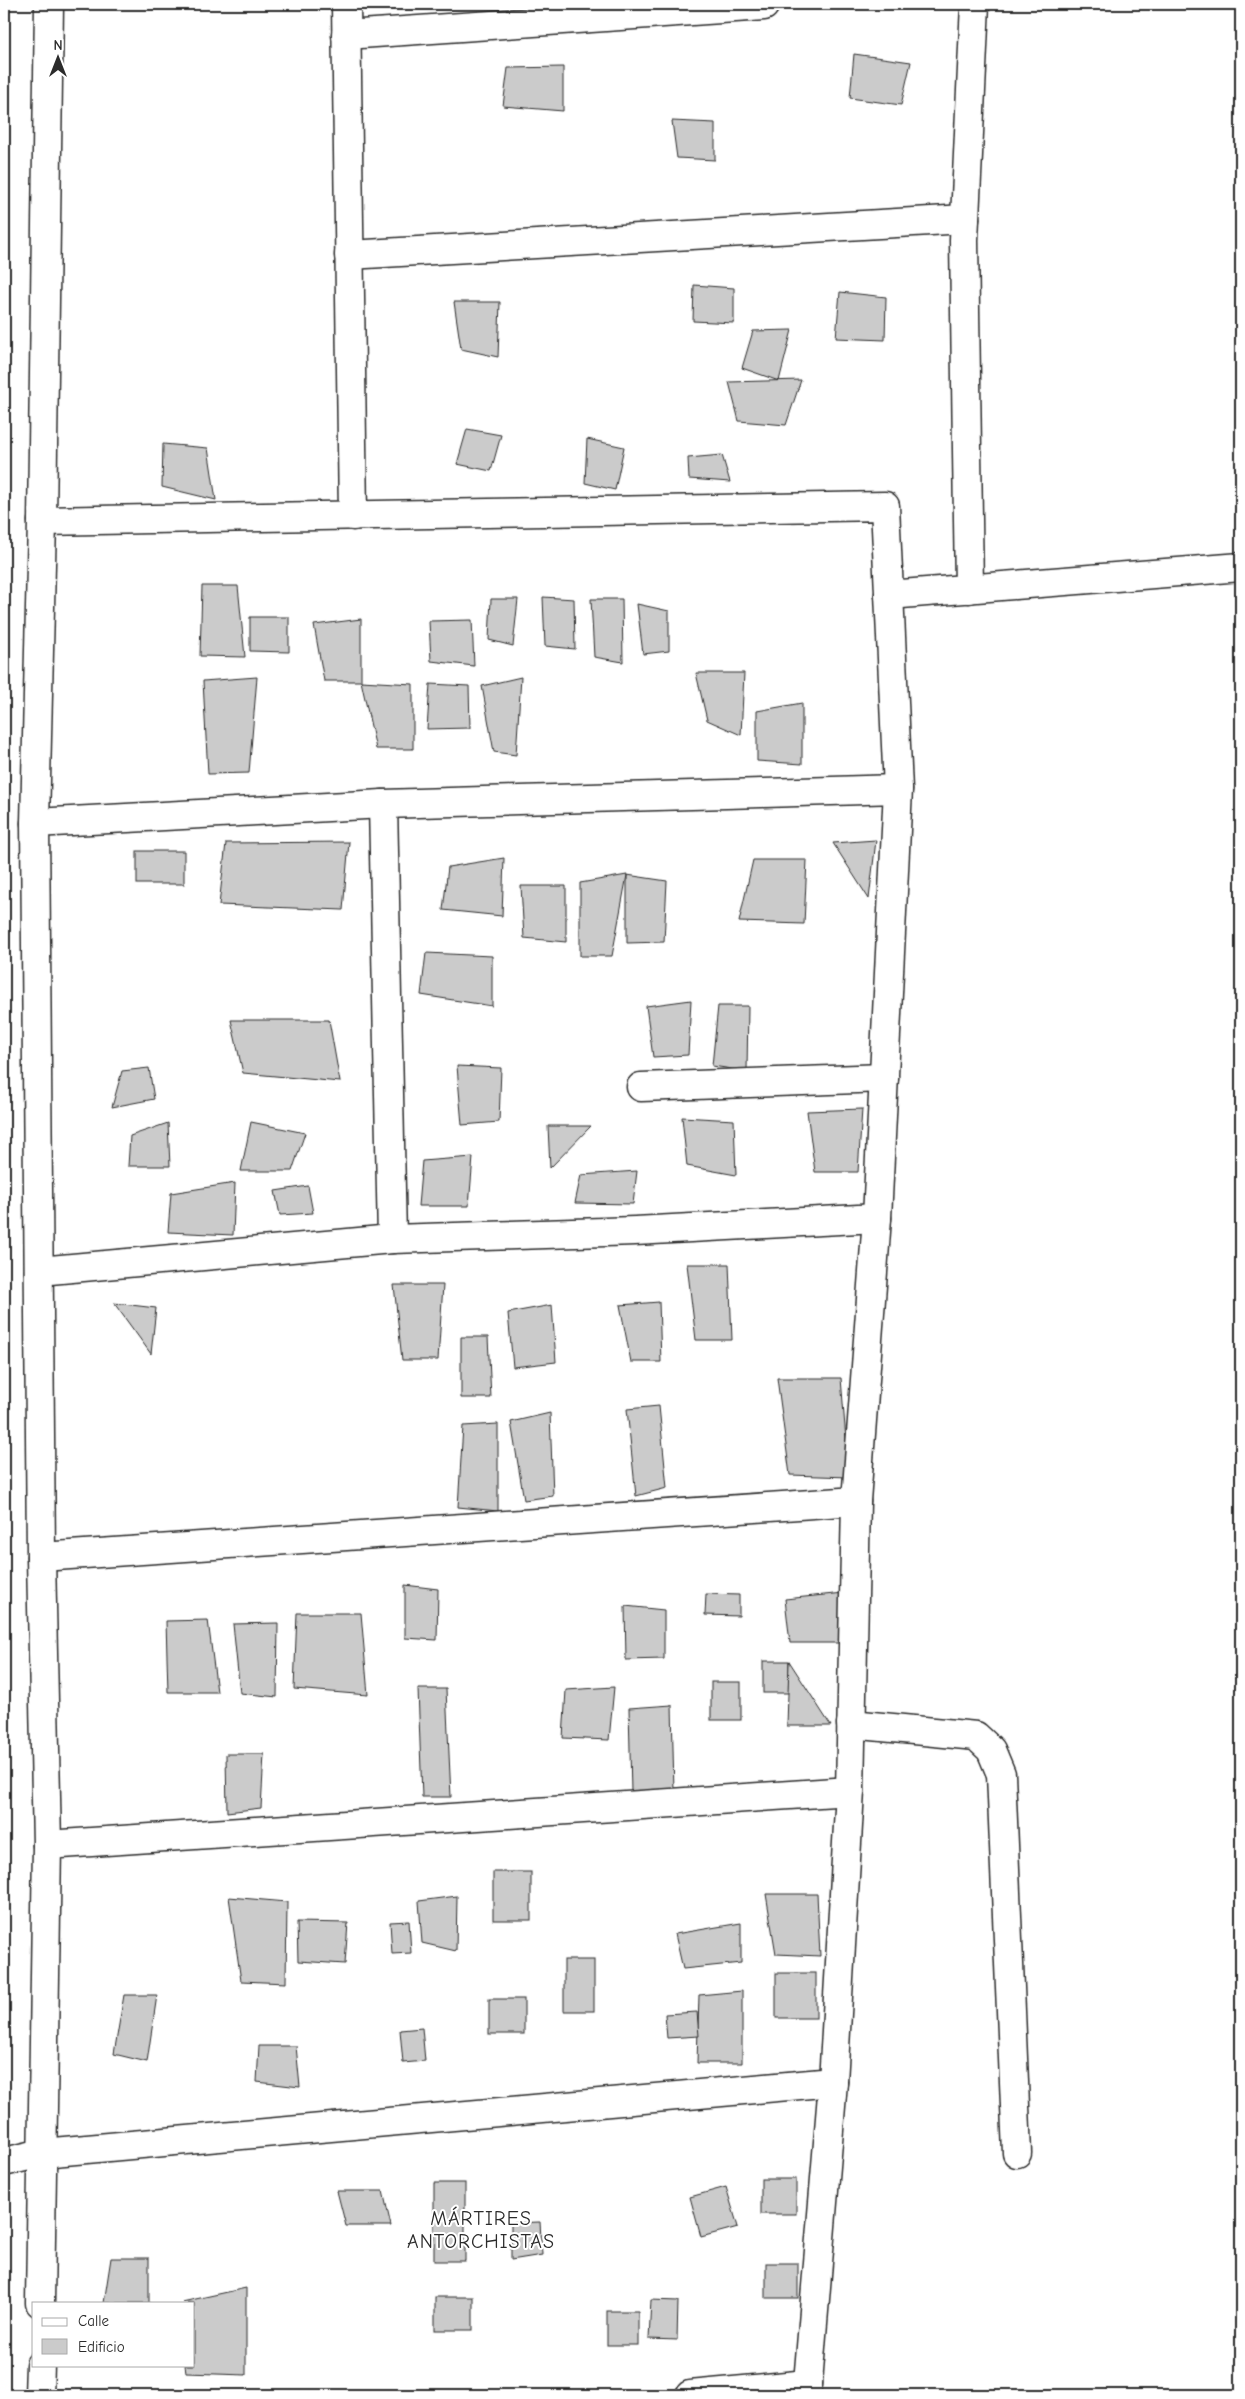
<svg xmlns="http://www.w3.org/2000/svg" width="1245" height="2399" font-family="'Comic Neue',sans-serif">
<rect width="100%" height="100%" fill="#fff"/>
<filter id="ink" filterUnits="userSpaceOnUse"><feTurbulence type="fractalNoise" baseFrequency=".02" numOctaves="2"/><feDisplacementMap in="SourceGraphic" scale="10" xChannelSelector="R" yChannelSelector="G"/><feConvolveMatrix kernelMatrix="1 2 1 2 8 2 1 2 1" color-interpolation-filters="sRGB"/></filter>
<g filter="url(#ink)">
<g fill="#cbcbcb" stroke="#2b2b2b">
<path d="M854,54L911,62L901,105L850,98Z"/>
<path d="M563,67V111L503,106L508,68Z"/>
<path d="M672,121L715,123V160L677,158Z"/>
<path d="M694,285L734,288V323L693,321Z"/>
<path d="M840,292L886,297L885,340L836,338Z"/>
<path d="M454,302H500L498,357L461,349Z"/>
<path d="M792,330L779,381L742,368L753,331Z"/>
<path d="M801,380L786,425L739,421L729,382Z"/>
<path d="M467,429L501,435L491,471L457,464Z"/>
<path d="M587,439L624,447L615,490L585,483Z"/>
<path d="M163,444L208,448L216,500L162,487Z"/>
<path d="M722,455L730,482L689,479L688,458Z"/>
<path d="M202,586H238L245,657L200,656Z"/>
<path d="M543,597L574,599L575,649L545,646Z"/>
<path d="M491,599H518L513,646L489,640Z"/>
<path d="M591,599H622L623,662L594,657Z"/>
<path d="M637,604L669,611V651L643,654Z"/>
<path d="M250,617H289V652L250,651Z"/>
<path d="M361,619V681H324L314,625Z"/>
<path d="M472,620L474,666L431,661L429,621Z"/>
<path d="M696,673H744L741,735L707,720Z"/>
<path d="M257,677L249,773L208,774L203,681Z"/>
<path d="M521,677L516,755L494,752L482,686Z"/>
<path d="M361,681L413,684V749H376Z"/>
<path d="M430,684L469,686L470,728L427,729Z"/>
<path d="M802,703V764L757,761V711Z"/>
<path d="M876,840L869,899L833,843Z"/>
<path d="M349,842L343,910L219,905L226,843Z"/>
<rect x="137" y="851" width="47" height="33"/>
<path d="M504,858L502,916L443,910L448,867Z"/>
<path d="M753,860H807L804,924L739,922Z"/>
<path d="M627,875L667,881L664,942L627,943Z"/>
<path d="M627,875L612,956H580V883Z"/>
<path d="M521,886H566V942L524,938Z"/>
<path d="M426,953L492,956V1006L421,995Z"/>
<path d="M691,1000L688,1055L653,1057L646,1006Z"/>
<path d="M718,1006H748L747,1071L712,1066Z"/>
<path d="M231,1020H329L340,1082L243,1073Z"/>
<path d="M457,1066L501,1068L499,1122L462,1125Z"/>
<path d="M149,1068L154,1099L112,1107L122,1071Z"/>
<path d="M862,1109L858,1172H815L807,1111Z"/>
<path d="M682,1117L734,1120L736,1175L687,1166Z"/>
<path d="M251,1122L305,1133L292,1171H241Z"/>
<path d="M168,1123L170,1166H128L130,1136Z"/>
<path d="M548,1126H591L550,1168Z"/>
<path d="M473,1157L469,1206H418L422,1161Z"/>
<path d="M637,1171L633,1204L575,1203L581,1175Z"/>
<path d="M235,1183L233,1235L168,1232L171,1193Z"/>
<path d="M308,1186L313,1213L280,1215L275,1191Z"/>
<path d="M687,1264H729L732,1340H696Z"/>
<path d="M394,1285H443L438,1360H402Z"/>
<path d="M659,1302L661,1362H631L620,1305Z"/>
<path d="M114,1303L156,1308L151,1354Z"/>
<path d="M552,1305L556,1362L513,1367L508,1313Z"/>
<path d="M461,1337H488L491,1398H461Z"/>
<path d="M777,1378H841L849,1477L790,1475Z"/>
<path d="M659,1406L667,1488L636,1496L627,1409Z"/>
<path d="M550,1413L553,1496L524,1500L511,1422Z"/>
<path d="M498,1424V1511L458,1507L463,1426Z"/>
<path d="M405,1585L438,1589L437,1640L405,1638Z"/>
<path d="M844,1593L839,1643H790L785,1599Z"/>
<path d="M706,1594L739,1595V1616L705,1615Z"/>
<path d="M625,1606L664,1610V1659L626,1660Z"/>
<path d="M297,1613H361L368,1695L294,1689Z"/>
<path d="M208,1620L217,1692H168L166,1621Z"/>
<path d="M278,1623L277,1697L240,1693L233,1624Z"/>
<rect x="763" y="1661" width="26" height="32"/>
<path d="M789,1661L831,1726H787Z"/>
<rect x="711" y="1682" width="30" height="38"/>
<path d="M614,1687L609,1740L563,1738L566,1690Z"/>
<path d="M418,1689H446L451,1797H422Z"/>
<path d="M672,1705L674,1792H631L629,1708Z"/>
<path d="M226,1754H264L261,1808L227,1812Z"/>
<rect x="493" y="1872" width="38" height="48"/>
<path d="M766,1894H817L820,1956L776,1954Z"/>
<path d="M457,1896L456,1951L422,1943L419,1901Z"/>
<path d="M229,1897L287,1902L286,1983L241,1981Z"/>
<path d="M409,1921L411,1953L392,1954L390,1922Z"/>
<path d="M297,1922L348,1923L345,1964L298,1961Z"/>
<path d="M741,1923V1963L683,1969L675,1934Z"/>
<rect x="564" y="1960" width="30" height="51"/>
<rect x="776" y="1973" width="40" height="45"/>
<path d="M742,1991V2063H697L699,1995Z"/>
<path d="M124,1995H157L147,2062L114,2054Z"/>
<rect x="489" y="1999" width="35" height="35"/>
<path d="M697,2012L699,2036L667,2038L665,2014Z"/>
<path d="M422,2028L425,2061L403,2063L400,2030Z"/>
<path d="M259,2046H296L300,2087L257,2082Z"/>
<rect x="761" y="2179" width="35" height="35"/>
<rect x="434" y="2183" width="31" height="78"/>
<path d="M726,2187L738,2227L701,2237L690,2197Z"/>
<path d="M337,2191H383L391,2226H346Z"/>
<path d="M540,2222L542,2255L511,2260V2223Z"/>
<path d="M111,2258H149V2303H104Z"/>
<rect x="766" y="2263" width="32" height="35"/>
<path d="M246,2288V2375L186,2373L185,2365H194V2303L182,2302Z"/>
<rect x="435" y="2297" width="38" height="33"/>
<path d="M651,2300L678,2301L677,2340L649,2339Z"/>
<rect x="607" y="2311" width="31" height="34"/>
</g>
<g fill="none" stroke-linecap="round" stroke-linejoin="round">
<defs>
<g id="minor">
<path d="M346,4L353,516"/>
<path d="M346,35L764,6V4"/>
<path d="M349,255L965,219"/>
<path d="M42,521L885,506L898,789L877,1218L856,1501L850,1791L833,2082L807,2395"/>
<path d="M969,589L964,240L975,4"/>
<path d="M889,595L1241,567"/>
<path d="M383,804L392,1239"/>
<path d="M35,823L383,804L898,789"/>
<path d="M641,1087L884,1078"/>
<path d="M39,1271L392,1239L635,1231L877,1218"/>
<path d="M41,1557L856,1501"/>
<path d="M851,1724L976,1736L991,1750L1001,1774L1017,2153"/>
<path d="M47,1845L850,1791"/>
<path d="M4,2162L42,2153L833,2082"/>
<path d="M40,2303L47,1845L41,1557L35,823L42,521L49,4"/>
<path d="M39,2395L40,2365"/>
<path d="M690,2395L808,2384"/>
</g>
</defs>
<use href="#minor" stroke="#2b2b2b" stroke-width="31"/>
<use href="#minor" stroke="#fff" stroke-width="28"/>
</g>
</g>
<g text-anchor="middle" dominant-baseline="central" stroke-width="4" stroke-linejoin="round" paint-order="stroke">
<g font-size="20" letter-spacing="1" fill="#2b2b2b" stroke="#fff">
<text x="481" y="2218">MÁRTIRES<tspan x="481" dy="23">ANTORCHISTAS</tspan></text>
</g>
</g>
<rect width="1245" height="2399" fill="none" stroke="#fff" stroke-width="20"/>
<rect x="10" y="10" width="1225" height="2379" fill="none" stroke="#2b2b2b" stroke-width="2" filter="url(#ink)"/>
<rect x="32" y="2302" width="162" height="65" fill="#ffffff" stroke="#aaaaaa"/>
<rect x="42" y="2318" width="25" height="8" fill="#ffffff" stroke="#aaaaaa"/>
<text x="78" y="2326" font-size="15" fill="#2b2b2b">Calle</text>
<rect x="42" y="2339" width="25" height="15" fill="#cbcbcb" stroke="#aaaaaa"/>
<text x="78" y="2352" font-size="15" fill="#2b2b2b">Edificio</text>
<g transform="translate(58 58)" stroke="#ffffff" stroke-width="4" paint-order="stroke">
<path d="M0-4L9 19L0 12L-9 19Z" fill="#2b2b2b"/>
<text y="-8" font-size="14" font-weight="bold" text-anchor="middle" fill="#2b2b2b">N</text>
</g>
</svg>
